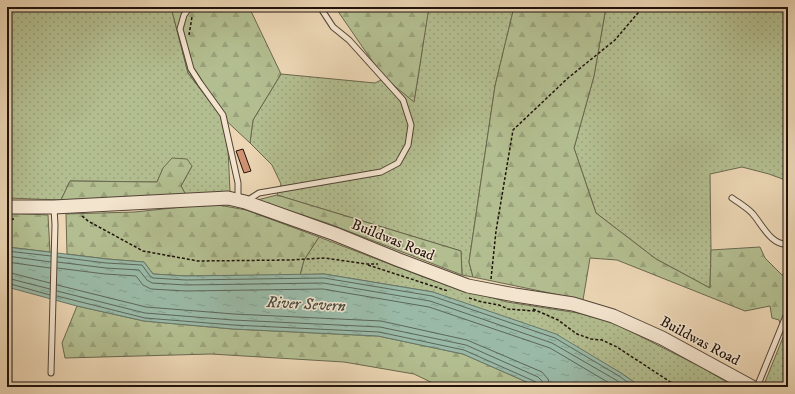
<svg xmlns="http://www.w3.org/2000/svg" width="795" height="394" font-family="'IM FELL DW Pica',serif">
<defs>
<pattern id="grass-dots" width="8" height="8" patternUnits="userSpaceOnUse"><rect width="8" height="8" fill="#b3be90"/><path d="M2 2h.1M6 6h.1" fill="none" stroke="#9aa27b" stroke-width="1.8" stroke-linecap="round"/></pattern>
<pattern id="forest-firs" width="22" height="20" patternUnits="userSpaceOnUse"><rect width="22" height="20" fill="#b3be90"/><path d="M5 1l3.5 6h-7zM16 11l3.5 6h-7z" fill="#9aa27b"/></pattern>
<pattern id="water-ripples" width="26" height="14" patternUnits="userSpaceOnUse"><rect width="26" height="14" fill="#9abaa7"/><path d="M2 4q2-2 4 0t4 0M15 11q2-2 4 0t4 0" fill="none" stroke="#849f8f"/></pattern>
</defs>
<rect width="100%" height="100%" fill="#ecd6b4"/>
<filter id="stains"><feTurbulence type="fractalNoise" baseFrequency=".005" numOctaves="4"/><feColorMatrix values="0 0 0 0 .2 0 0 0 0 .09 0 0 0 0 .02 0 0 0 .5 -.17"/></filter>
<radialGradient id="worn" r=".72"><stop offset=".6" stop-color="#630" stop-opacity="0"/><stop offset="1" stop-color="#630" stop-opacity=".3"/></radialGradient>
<g fill="url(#grass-dots)" stroke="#6a684e">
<path d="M7,7H171L188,73L220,115L228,148L230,192L186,195L181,186L192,166L163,169L157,182L70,181L61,200L7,198Z"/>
<path d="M429,7H514L495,86L469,262L473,277L462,275L461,251L277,195L281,184L272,165L250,143L253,120L281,74L375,83L385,78L414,101C420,70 423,38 429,7Z"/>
<path d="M606,7H788V181L769,174L742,167L710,174L711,250L710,288L656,259L596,213L574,148L594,76Z"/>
<path d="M319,237L429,279L507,302L578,313L612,322L703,368L735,387H641L621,373L433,292L324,274L300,275L304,260Z"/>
<path d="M784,335L788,336V387H774L765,382Z"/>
</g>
<g fill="url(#forest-firs)" stroke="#6a684e">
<path d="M171,7H249L281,74L253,120L250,143L220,115L188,73Z"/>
<path d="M335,7H429L414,102L385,78L379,71Z"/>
<path d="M514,7H606L594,76L574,148L596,213L656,259L710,288L711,250L760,247L765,258L782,275L788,273V336L784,335L779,320L772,318L770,306L745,311L617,260L590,258L583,300L473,277L469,262L495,86Z"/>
<path d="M172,158L187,159L192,166L181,186L186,195L61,200L70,181L157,182L163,168Z"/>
<path d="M277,195L461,251L462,275L327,223L257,200Z"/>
<path d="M201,205H219L246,210L319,237L304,260L300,275L186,276L153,274L144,262L107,259L67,254L66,214L135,212Z"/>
<path d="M7,213L48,215L50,252L7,247Z"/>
<path d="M77,306L144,321L233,329L378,336L463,354L538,387H441L414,374L344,362L211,354L65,358L62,343Z"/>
</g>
<path fill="url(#water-ripples)" stroke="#697769" d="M7,247L107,259L144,262L153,274L186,276L324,274L433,292L556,334L621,373L641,387H538L463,354L378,336L233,329L144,321L77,306L7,287Z"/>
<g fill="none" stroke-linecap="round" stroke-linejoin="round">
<g stroke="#5d665a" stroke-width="1">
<path d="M7,251L51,256"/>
<path d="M7,256L51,262"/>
<path d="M58,257L106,263L142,265L150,276L153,278L186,280L324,278L432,296L555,338L619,376L634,387"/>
<path d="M7,262L50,268"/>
<path d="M57,262L106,268L139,270L147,280L152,283L186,285L323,283L430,301L552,343L616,380L626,387"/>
<path d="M57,268L105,274L136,276L143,285L151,289L186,291L323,289L429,307L550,348L616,387"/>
<path d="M7,272L50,283"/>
<path d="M7,278L50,289"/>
<path d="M7,283L50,295"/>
<path d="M57,285L146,307L234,314L381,321L467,340L542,372L548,379L550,387"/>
<path d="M57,291L145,313L233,320L380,327L466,345L538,377L542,381L544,387"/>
<path d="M57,296L145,318L233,325L379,332L464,350L536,382L538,384L539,387"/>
</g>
</g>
<path fill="#d19271" stroke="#20130c" d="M243,149L251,171L244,173L236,151Z"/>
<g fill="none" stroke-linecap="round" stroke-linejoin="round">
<defs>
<g id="service">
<path d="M190,7L184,15L180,29L191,69L200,83L223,115L238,183V199"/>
<path d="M732,198C739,203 746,207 752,213C762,224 771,246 788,244"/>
<path d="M248,200L259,193L381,172L398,163L408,145L411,125L403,100L349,40L333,27L320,7"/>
<path d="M51,373L55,225L54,208"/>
<path d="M757,387L788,311"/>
</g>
<path id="tertiary" d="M7,207H54L228,198L245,202L335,234L399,260L468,286L515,295L573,304L613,316L662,338L752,387"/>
</defs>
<use href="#service" stroke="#534436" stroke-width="7"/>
<use href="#tertiary" stroke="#534436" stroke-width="15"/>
<g stroke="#20130c" stroke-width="1.5" stroke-dasharray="3 2" stroke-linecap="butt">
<path d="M189,35L192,17"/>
<path d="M82,216L88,221L143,251L198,261L290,260L325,258L366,264H378"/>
<path d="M7,220L14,219"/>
<path d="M368,265L448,291"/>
<path d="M491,279L496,231L513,130L568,78L615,40L643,7"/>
<path d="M469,298L482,302L499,305L508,309L535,311"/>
<path d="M533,309L558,320L577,334L591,339L602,340L617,347L678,387"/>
</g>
<use href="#service" stroke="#f3e4ce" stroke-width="5"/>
<use href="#tertiary" stroke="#f3e4ce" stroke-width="13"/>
</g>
<g text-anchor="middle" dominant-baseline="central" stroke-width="3" stroke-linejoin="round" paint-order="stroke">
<g font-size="15" fill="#20130c" stroke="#f3e4ce">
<text transform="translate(393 240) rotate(22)">Buildwas Road</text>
<text transform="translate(700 341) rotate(28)">Buildwas Road</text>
</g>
<g font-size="16" font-style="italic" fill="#4b4d42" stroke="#f3e4ce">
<text transform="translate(306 304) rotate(3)">River Severn</text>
</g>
</g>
<rect width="795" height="394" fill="none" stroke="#ecd6b4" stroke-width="24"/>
<rect x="8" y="8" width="779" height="378" fill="none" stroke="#20130c" stroke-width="2"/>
<rect x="12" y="12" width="771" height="370" fill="none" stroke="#20130c"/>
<rect width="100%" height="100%" filter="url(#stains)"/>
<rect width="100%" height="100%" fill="url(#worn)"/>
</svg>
